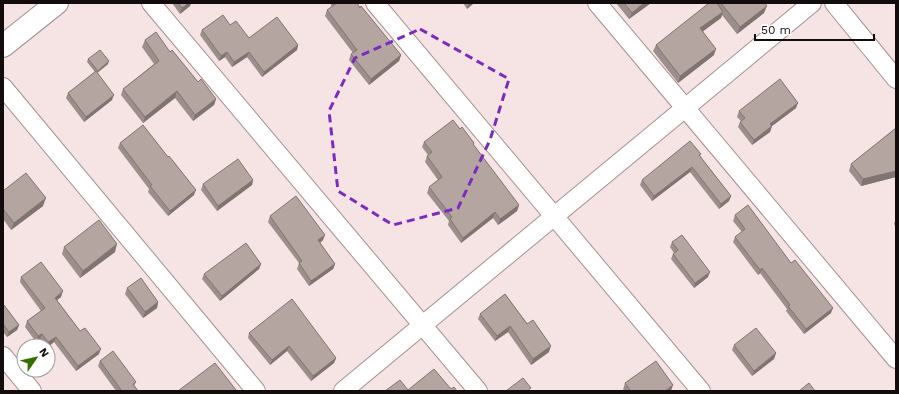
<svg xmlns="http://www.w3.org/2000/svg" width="899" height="394" font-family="'Work Sans',sans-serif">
<rect width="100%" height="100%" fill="#f6e3e4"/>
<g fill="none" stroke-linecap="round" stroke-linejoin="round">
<defs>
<g id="street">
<path d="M151,3L478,391"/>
<path d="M375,3L701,391"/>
<path d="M597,3L896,359"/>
<path d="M834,3L896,79"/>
<path d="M3,87L256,391"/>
<path d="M3,356L32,391"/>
<path d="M343,391L812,3"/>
</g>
<path id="primary" d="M3,46L57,3"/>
</defs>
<use href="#street" stroke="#a29192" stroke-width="20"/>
<use href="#primary" stroke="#a29192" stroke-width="24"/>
<use href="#street" stroke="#fff" stroke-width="18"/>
<use href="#primary" stroke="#fff" stroke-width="22"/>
</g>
<g fill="#9c8e8a">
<path d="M172,3H191L190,6L180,14Z"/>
<path d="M330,3H357L360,8L401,55L399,61L369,85L349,60L351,54L353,53L325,16L327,10L332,7Z"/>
<path d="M463,3H474L467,9Z"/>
<path d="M616,3H651L629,19Z"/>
<path d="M718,3H765L764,13L737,34L722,15L721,18L703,31L714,55L678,83L653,51L656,45L717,4Z"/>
<path d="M230,25L249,38L298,45L297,50L262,77L247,57L232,67L225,57L219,61L200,35L202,30Z"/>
<path d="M145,40L170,52L198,82L216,99L214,105L193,121L175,98L143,123L121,95L123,89L154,64L142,47Z"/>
<path d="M88,59L108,64L97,73L112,100L84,122L66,98L68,93L95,72L87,62Z"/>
<path d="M796,108L772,126L770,132L752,145L738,127L740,122L741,121L737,117L739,111Z"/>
<path d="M896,128V177L861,186L849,171L851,164Z"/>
<path d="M460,129L474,143L473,145L519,205L517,211L498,225L493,218L461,243L448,225L449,221L427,193L429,187L438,180L425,162L427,156L428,155L422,147L424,142Z"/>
<path d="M120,143L168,157L194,195L168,216L148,192L149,189L118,148Z"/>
<path d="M701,154L700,156L731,196L729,201L719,209L690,172L652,201L640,185L642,180Z"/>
<path d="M253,180L252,185L217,211L201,190L203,184Z"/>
<path d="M3,191L43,206L11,230L3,219Z"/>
<path d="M735,215L791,263L831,313L804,334L786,311L787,309L760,273L758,275L733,242L735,237L742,232L733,221Z"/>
<path d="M270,216L323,240L320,243L335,264L333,269L309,286L297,269L299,263L268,222Z"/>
<path d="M896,219V227L894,224Z"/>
<path d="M672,242L708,277L694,288L671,259L673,254L674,253L670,247Z"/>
<path d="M64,247L115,252L80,278L62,254Z"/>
<path d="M261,264L259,269L220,301L202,279L204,274Z"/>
<path d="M21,277L61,297L57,300L80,331L99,354L76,371L54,342L48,347V346H45L40,339L36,342L25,327L27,321L41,311L20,282Z"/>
<path d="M127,288L158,302L157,308L143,318L125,294Z"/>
<path d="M505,294L549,352L531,365L508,332L495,341L478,319L480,314Z"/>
<path d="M3,306L19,325L17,330L7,337L3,332Z"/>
<path d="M249,333L336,358L334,363L311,381L287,351L270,365L248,338Z"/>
<path d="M734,345L776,353L774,359L752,376L732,350Z"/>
<path d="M100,361L136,382L134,386L138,391H116L98,366Z"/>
<path d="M625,383L671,391H624L623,390Z"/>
</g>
<g fill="#7f7470">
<path d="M189,3H191L190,6L180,14L182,8Z"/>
<path d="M470,3H474L467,9L469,3Z"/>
<path d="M644,3H651L629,19L632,13Z"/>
<path d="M767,6L764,13L737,34L740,27Z"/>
<path d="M723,12L721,18L698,35L700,28Z"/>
<path d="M298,45L297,50L262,77L264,72Z"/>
<path d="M716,49L714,55L678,83L680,76Z"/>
<path d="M227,52L225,57L219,61L221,56Z"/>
<path d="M249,52L247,57L232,67L234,62Z"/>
<path d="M401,55L399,61L369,85L371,79Z"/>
<path d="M109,61L108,64L97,73L98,71Z"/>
<path d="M177,91L175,98L143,123L145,117Z"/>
<path d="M114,95L112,100L84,122L86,117Z"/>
<path d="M216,99L214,105L193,121L195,115Z"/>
<path d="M798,103L796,108L772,126L770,132L752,145L754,140L770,124Z"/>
<path d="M692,167L690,172L652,201L654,196Z"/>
<path d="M896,171V177L861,186L863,179Z"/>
<path d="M253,180L252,185L217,211L218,206Z"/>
<path d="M196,190L194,195L168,216L170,211Z"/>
<path d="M731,196L729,201L719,209L721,204Z"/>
<path d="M46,198L43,206L11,230L14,223Z"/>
<path d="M519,205L517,211L498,225L500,219Z"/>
<path d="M495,212L493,218L461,243L463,238Z"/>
<path d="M325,235L323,240L316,246L318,240Z"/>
<path d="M117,244L115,252L80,278L83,271Z"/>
<path d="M261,264L259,269L220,301L222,296Z"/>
<path d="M335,264L333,269L309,286L311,281Z"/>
<path d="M762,268L760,273L758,275L760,270Z"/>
<path d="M710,272L708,277L694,288L695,283Z"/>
<path d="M63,291L61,297L53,303L55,298Z"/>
<path d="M158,302L157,308L143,318L145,312Z"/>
<path d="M833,308L831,313L804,334L806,329Z"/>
<path d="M19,325L17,330L7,337L9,332Z"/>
<path d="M510,326L508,332L495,341L497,336Z"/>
<path d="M42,334L40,339L36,342L38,336Z"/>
<path d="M56,337L54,342L48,347L47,346L48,342Z"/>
<path d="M289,346L287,351L270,365L272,360Z"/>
<path d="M551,346L549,352L531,365L533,359Z"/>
<path d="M101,349L99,354L76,371L78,366Z"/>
<path d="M776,353L774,359L752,376L754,371Z"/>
<path d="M336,358L334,363L311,381L313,376Z"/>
<path d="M673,385L671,391H665Z"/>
</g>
<g fill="#b5a5a0" stroke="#7f7470">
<path d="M178,3H189L182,8Z"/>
<path d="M336,3H357L360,8L361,6L401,55L371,79L351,54L357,50L327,10L337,3Z"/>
<path d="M624,3H644L632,13Z"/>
<path d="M709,3H717L723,12L700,28L716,49L680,76L656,45Z"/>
<path d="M721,3H765L767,6L740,27Z"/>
<path d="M223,15L230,25L236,21L249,38L277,17L298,45L264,72L249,52L234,62L227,52L221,56L202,30Z"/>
<path d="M156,32L170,52L172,50L198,82L201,79L216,99L195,115L177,91L145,117L123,89L159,61L145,40Z"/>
<path d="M100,50L109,61L98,71L88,59Z"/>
<path d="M96,71L114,95L86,117L68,93Z"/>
<path d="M780,79L798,103L770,124L772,126L754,140L740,122L745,118L739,111Z"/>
<path d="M453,120L460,129L462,127L474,143L473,144L519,205L500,219L495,212L463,238L450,219L452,217L429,187L442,177L427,156L432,152L424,142Z"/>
<path d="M143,125L168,157L169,156L196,190L170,211L150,186L152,185L120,143Z"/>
<path d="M896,128V171L863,179L851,164Z"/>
<path d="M690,141L701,154L699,155L731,196L721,204L692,167L654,196L642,180Z"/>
<path d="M238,159L253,180L218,206L203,184Z"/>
<path d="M26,173L46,198L14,223L3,209V191Z"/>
<path d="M296,196L325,235L318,240L335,264L311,281L299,263L302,261L270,216Z"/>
<path d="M748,205L791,263L795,260L833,308L806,329L788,306L790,305L762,268L760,270L735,237L745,229L735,215Z"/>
<path d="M99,220L117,244L83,271L64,247Z"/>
<path d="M682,235L710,272L695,283L673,254L678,250L672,242Z"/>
<path d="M246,243L261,264L222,296L204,274Z"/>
<path d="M41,262L63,291L55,298L80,331L85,328L101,349L78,366L56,337L48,342L42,334L38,336L27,321L45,308L21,277Z"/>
<path d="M141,278L158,302L145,312L127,288Z"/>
<path d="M505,294L527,324L533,320L551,346L533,359L510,326L497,336L480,314Z"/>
<path d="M292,299L336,358L313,376L289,346L272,360L249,333Z"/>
<path d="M4,305L19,325L9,332L3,324V306Z"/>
<path d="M756,328L776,353L754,371L734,345Z"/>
<path d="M113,351L136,382L133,384L138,391H122L100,361Z"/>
<path d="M656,361L673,385L665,391H629L630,390L625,383Z"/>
<path d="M215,363L236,390L235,391H178Z"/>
<path d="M434,369L451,389L454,387L457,391H385L400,380L408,390Z"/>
<path d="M523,378L531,388L527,391H506Z"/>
<path d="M809,383L815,391H799Z"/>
</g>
<path fill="none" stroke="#7b2cbf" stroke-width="3" stroke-dasharray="8 5" stroke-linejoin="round" d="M420,29L509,79L490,140L458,208L393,225L338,191L329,111L355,58Z"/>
<rect width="899" height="394" fill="none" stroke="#120c0d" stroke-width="8"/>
<g transform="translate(36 358) rotate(56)"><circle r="19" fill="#ffffff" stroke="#a09e9e"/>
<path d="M0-3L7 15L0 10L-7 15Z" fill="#326e00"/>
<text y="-6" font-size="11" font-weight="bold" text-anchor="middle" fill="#120c0d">N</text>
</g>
<path d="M755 34v6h119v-6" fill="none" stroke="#120c0d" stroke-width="2"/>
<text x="761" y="34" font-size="12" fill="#120c0d" stroke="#ffffff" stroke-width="3" paint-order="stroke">50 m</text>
</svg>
